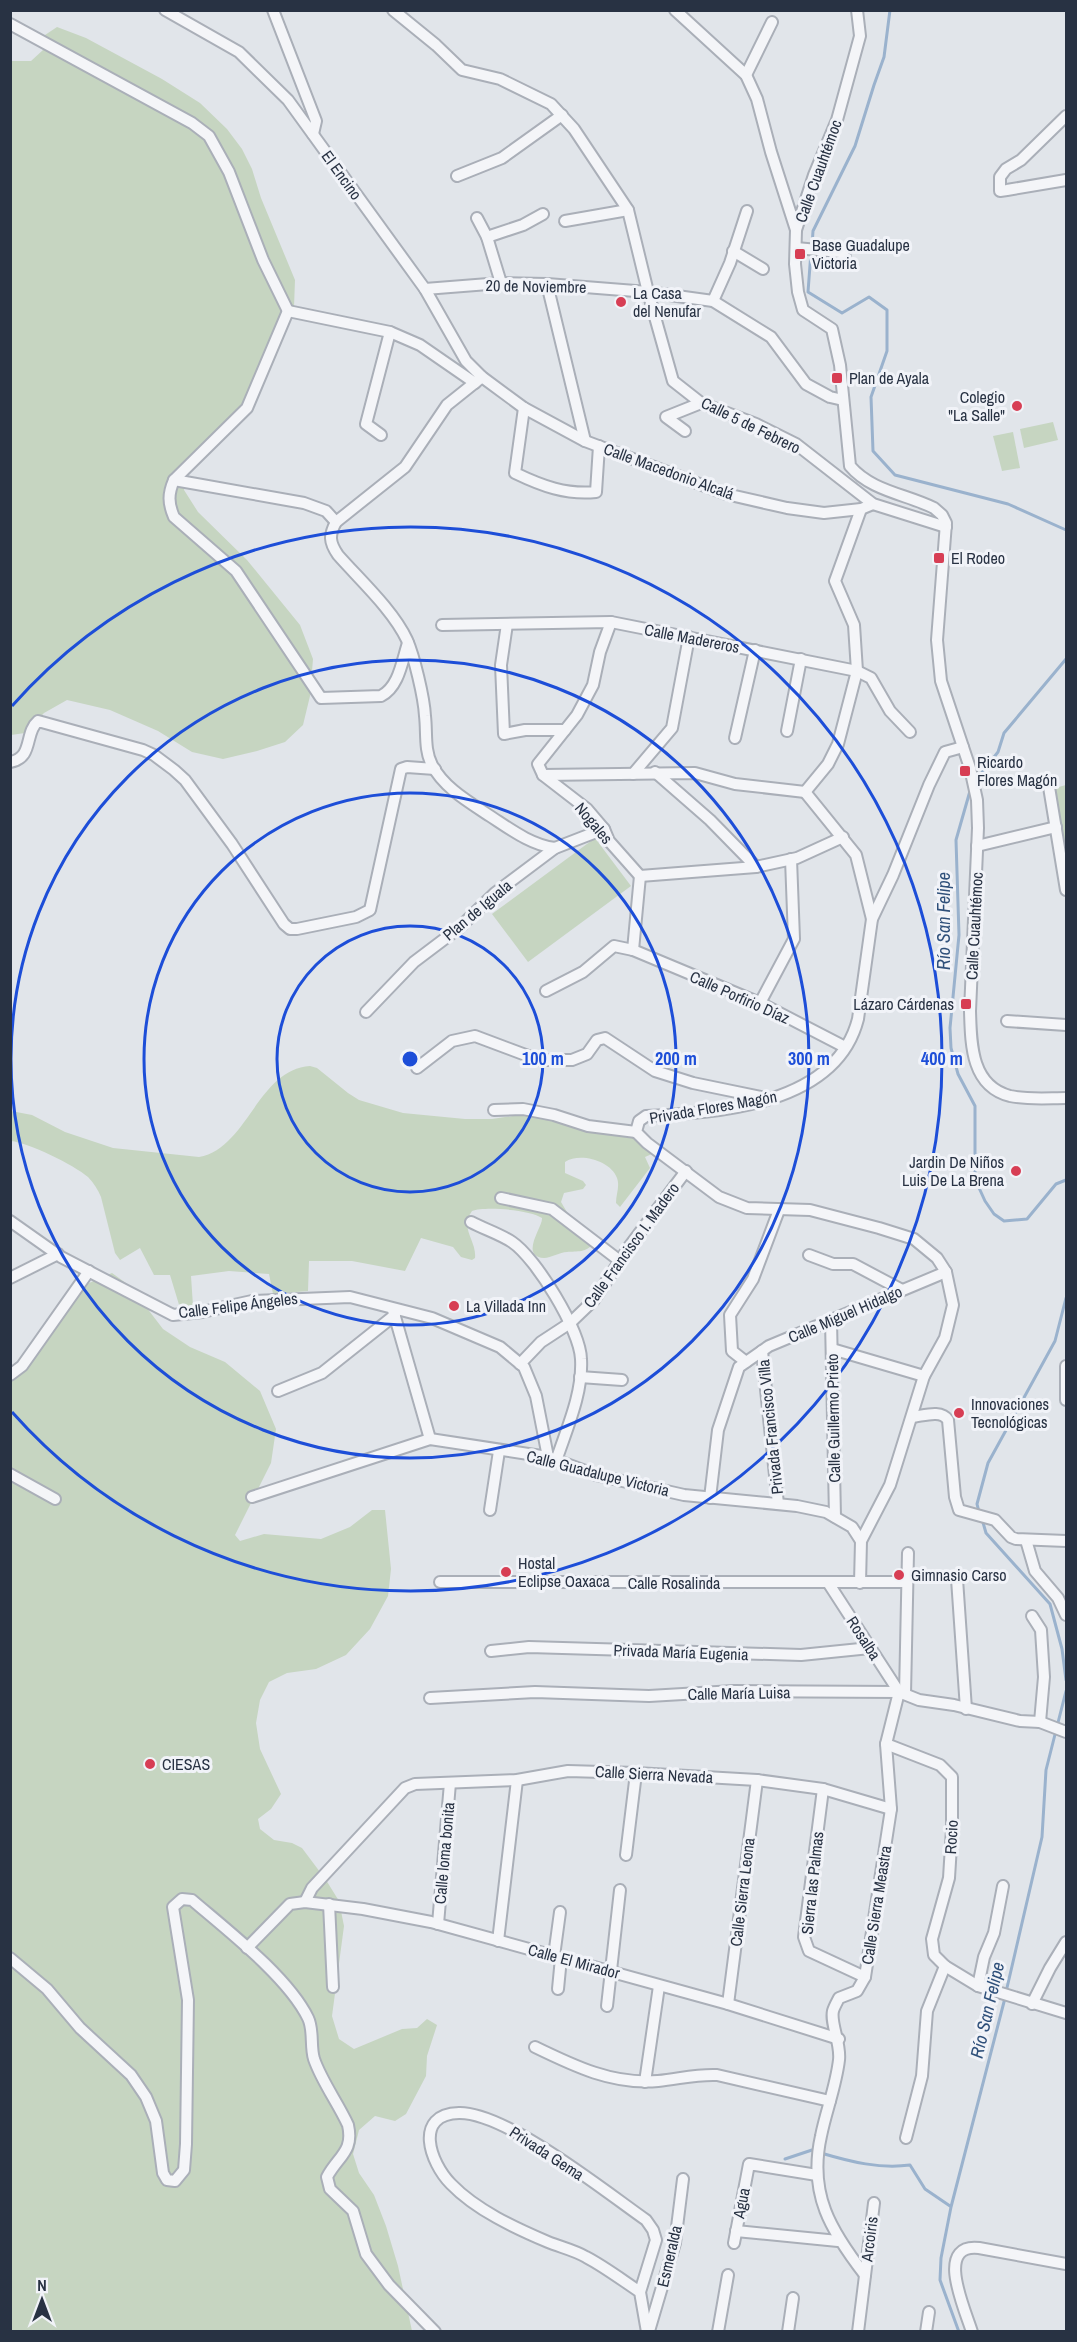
<svg xmlns="http://www.w3.org/2000/svg" width="1077" height="2342" font-family="'Archivo Narrow',sans-serif">
<rect width="100%" height="100%" fill="#e1e5ea"/>
<g fill="#c6d5c1">
<path d="M57,27L86,38L162,79L200,103L227,129L242,149L252,169L261,198L295,280L294,307L255,394L189,470L184,490L198,512L247,560L300,625L313,659L310,696L303,725L285,742L257,751L223,759L192,752L158,731L110,710L67,700L44,713L25,733L11,735L10,61H31L43,50L45,35Z"/>
<path d="M1053,422L1058,440L1024,448L1020,429Z"/>
<path d="M1013,432L1020,468L1002,471L993,436Z"/>
<path d="M1066,785V859L1055,788Z"/>
<path d="M595,838L631,886L528,962L492,914Z"/>
<path d="M310,1066L317,1068L348,1093L359,1100L403,1113L465,1119H492L546,1111L641,1139L654,1153L645,1157L650,1168L620,1207L616,1203C616,1194 620,1187 617,1178C611,1161 580,1152 565,1162V1173L583,1181L586,1185L583,1189L564,1193L561,1202L571,1219L593,1243C587,1253 577,1251 567,1252C560,1252 551,1258 544,1258C519,1256 543,1227 542,1218C531,1210 485,1206 472,1211C459,1228 477,1241 475,1258L472,1260L461,1257L453,1247L421,1238L405,1271L352,1261H309L308,1291L273,1294L269,1274L229,1271L191,1276L193,1306L180,1308L170,1275H154L140,1248L120,1260L115,1253L101,1197C98,1190 94,1183 88,1177C74,1165 29,1143 11,1141V1111L32,1115L65,1132L113,1148L199,1157C248,1148 257,1070 310,1066Z"/>
<path d="M112,1273L130,1286L163,1329L190,1347L225,1362L260,1391L276,1429L271,1463L235,1535L240,1541L264,1534L321,1539L350,1527L372,1510H385L391,1569L388,1596L370,1629L346,1655L316,1669L287,1673L269,1682L260,1700L256,1723L260,1749L281,1794L271,1809L258,1819L260,1829L274,1840L292,1843L302,1848L326,1880L339,1901L344,1926L332,2016L339,2039L354,2049L402,2029L417,2028L427,2019L437,2025L427,2056L426,2076L406,2114L395,2121L375,2116L359,2130L353,2154L359,2173L374,2195L386,2226L398,2266L412,2331H11L10,1369L29,1353L89,1283Z"/>
</g>
<g fill="none" stroke-linecap="round" stroke-linejoin="round">
<g stroke="#9ab2cd" stroke-width="3">
<path d="M812,246L813,231L855,146L874,85L884,57L890,10"/>
<path d="M811,252L808,292L842,313L869,297L887,310V351L871,397L873,451L895,475L1008,504L1066,530"/>
<path d="M976,780L998,752L1004,733L1066,659"/>
<path d="M970,791L956,840L959,935L950,1028L951,1048L958,1074L975,1106V1179L985,1201L994,1214L1004,1221L1027,1219L1056,1184L1066,1180"/>
<path d="M979,1512L977,1504L988,1463L1055,1341L1066,1298"/>
<path d="M982,1519L986,1533L1050,1604L1062,1649L1066,1680"/>
<path d="M1006,1992L1042,1837L1046,1770L1066,1691"/>
<path d="M821,2153C851,2162 880,2169 910,2165L925,2189L950,2206"/>
<path d="M785,2159L812,2150L815,2151"/>
<path d="M959,2332L940,2280L941,2258L951,2207L1005,1998"/>
</g>
<defs>
<g id="street">
<path d="M165,10L239,52L288,100L425,289L466,361L482,377L524,408L585,441L726,494L787,508L824,513L861,509L873,504"/>
<path d="M273,10L316,121L313,134"/>
<path d="M393,10L436,45L462,70L500,79L551,104L574,129L628,210L648,292L673,381L701,403L756,424L796,444L873,504L946,527"/>
<path d="M675,10L746,75L757,99L771,152L796,230"/>
<path d="M857,10L860,36L837,120L814,175L796,230L795,264L798,292L803,310L832,329L840,365L850,466C871,491 906,494 934,508L942,515L946,523L937,640L941,681L970,768L977,800L978,828L970,1011C971,1044 971,1086 1010,1096C1028,1100 1049,1098 1066,1098"/>
<path d="M10,24L192,123L209,136L229,172L263,260L288,311"/>
<path d="M746,75L772,22"/>
<path d="M1066,116L1021,160L1006,169L1000,177V191L1007,190L1066,180"/>
<path d="M457,176L502,158L562,115"/>
<path d="M477,218L487,237L501,283"/>
<path d="M565,221L628,210"/>
<path d="M487,237L523,225L543,214"/>
<path d="M796,248L840,252L845,257"/>
<path d="M733,251L763,269"/>
<path d="M547,284L585,441"/>
<path d="M425,289L501,283L547,284L648,292L713,301L771,337L806,384L830,397L843,400"/>
<path d="M713,301L730,263L747,211"/>
<path d="M288,311L247,408L174,480C168,494 168,503 174,517L236,571L321,698L381,696C399,687 402,661 408,643"/>
<path d="M288,311L390,332L420,345L475,383"/>
<path d="M482,377L447,405L405,467L336,522C329,535 329,542 338,555C360,580 393,610 407,640C414,656 424,697 425,716C427,732 424,750 432,765C444,788 469,802 490,816C510,829 531,845 555,848"/>
<path d="M524,408L515,473C542,486 566,495 596,492L599,446"/>
<path d="M685,431L666,417L701,403"/>
<path d="M381,435L366,424L390,332"/>
<path d="M174,480L304,503L326,511L336,522"/>
<path d="M611,622L600,652L593,685L577,715L538,764L543,775L587,809L604,829L609,841L640,876"/>
<path d="M507,624L501,665L504,734L525,730H565"/>
<path d="M442,625L611,622L857,671L871,678L890,711L910,732"/>
<path d="M787,731L801,659"/>
<path d="M735,738L755,650"/>
<path d="M10,762C34,758 24,733 38,721L143,750L154,755L174,770L185,780L232,844L284,924L290,929H297L356,917L370,910L401,769L407,767L435,769"/>
<path d="M655,772L710,820L756,867"/>
<path d="M633,774L672,728L689,637"/>
<path d="M543,775L695,773L735,784L805,792"/>
<path d="M1049,787L1066,890"/>
<path d="M805,792L828,764L838,744L857,671L854,625L835,581L861,509"/>
<path d="M805,792L856,855L872,919"/>
<path d="M977,846L1056,827"/>
<path d="M640,876L756,867L797,858L843,837"/>
<path d="M633,950L640,876"/>
<path d="M546,991L583,972L614,946L633,950L760,1003L845,1047"/>
<path d="M760,1003L794,939L791,859"/>
<path d="M366,1012L414,962L459,928L495,893L555,848L604,829"/>
<path d="M1007,1021L1066,1025"/>
<path d="M417,1068L452,1041L475,1036L539,1060H572L587,1054L597,1040L605,1038L655,1071L693,1083L766,1098"/>
<path d="M494,1110L523,1109L554,1115L588,1126L636,1132"/>
<path d="M501,1198L552,1209L620,1261"/>
<path d="M10,1221L61,1257L173,1315L202,1312L252,1301L350,1297L432,1318L500,1347L524,1367L536,1396L548,1457"/>
<path d="M471,1222C484,1229 500,1234 512,1242C536,1258 580,1330 581,1359C583,1393 567,1428 556,1461"/>
<path d="M809,1255L833,1264H853L902,1290"/>
<path d="M10,1278L58,1254"/>
<path d="M393,1310L430,1439"/>
<path d="M831,1320L835,1517"/>
<path d="M832,1349L924,1376"/>
<path d="M762,1351L778,1504"/>
<path d="M746,1362L732,1351L730,1315L753,1279L779,1210"/>
<path d="M520,1364L541,1342L570,1323L594,1300L629,1247L686,1171"/>
<path d="M1066,1366V1400"/>
<path d="M10,1375L22,1366L89,1271"/>
<path d="M580,1377L622,1380"/>
<path d="M278,1391L322,1373L395,1315"/>
<path d="M912,1417C923,1416 941,1409 948,1420L955,1497L959,1510L995,1520L1011,1537L1016,1539L1066,1541"/>
<path d="M10,1474L55,1499"/>
<path d="M252,1497L430,1439L548,1457L596,1475L684,1495L797,1506L826,1512L852,1527L861,1541"/>
<path d="M710,1498L718,1430L739,1367L769,1346L946,1272"/>
<path d="M490,1510L499,1451"/>
<path d="M1026,1540L1035,1571L1058,1598L1066,1615"/>
<path d="M957,1579L966,1709"/>
<path d="M440,1582H907"/>
<path d="M860,1583L861,1541L890,1485L924,1376L945,1338L953,1305L946,1272L937,1258L914,1239L879,1228L810,1210L747,1208L719,1197L647,1143L636,1132L639,1121L646,1116C719,1113 836,1105 858,1019L872,919L893,875L929,785L945,752L963,747"/>
<path d="M829,1584L899,1692L886,1744L891,1809L865,1977L857,1991L839,1998C837,2002 834,2007 833,2011C830,2023 841,2043 839,2060C836,2086 826,2111 821,2136C808,2194 831,2231 865,2275"/>
<path d="M1032,1616L1041,1630L1044,1677L1040,1722"/>
<path d="M491,1651L529,1647L801,1655L870,1648"/>
<path d="M905,1694L908,1553"/>
<path d="M430,1698L535,1692L649,1696L734,1691L899,1692L919,1700L954,1705L1020,1721L1040,1722L1066,1732"/>
<path d="M886,1744L940,1765L952,1777V1829L949,1878L932,1939L934,1955L945,1966L978,1986L1066,2013"/>
<path d="M823,1789L804,1937L809,1951L865,1977"/>
<path d="M626,1855L636,1773"/>
<path d="M305,1902L312,1888L405,1788L415,1784L517,1780L568,1771L636,1773L757,1780L823,1789L891,1809"/>
<path d="M329,1904L333,1987"/>
<path d="M438,1924L450,1783"/>
<path d="M498,1941L517,1780"/>
<path d="M247,1948L290,1904L305,1902L363,1909L431,1922L728,2004L839,2039"/>
<path d="M554,1956L560,1912"/>
<path d="M10,1958L47,1989L80,2028L131,2075L146,2097L156,2121L163,2173L167,2180L175,2181L184,2170L186,2144L188,2000L173,1907L182,1899L192,1900C227,1930 288,1977 308,2018C314,2030 310,2046 314,2059C322,2082 338,2103 348,2125C354,2152 338,2156 327,2177L330,2189L353,2211L366,2254L389,2285L435,2332"/>
<path d="M978,1986L984,1957L994,1933L1003,1886"/>
<path d="M558,1989L561,1958"/>
<path d="M728,2004L757,1780"/>
<path d="M1032,2004L1050,1968L1066,1942"/>
<path d="M607,2006L620,1890"/>
<path d="M535,2047C574,2066 613,2085 658,2081C679,2079 696,2074 717,2075L830,2101"/>
<path d="M645,2082L659,1986"/>
<path d="M906,2138L922,2076L927,2011L945,1966"/>
<path d="M736,2231L838,2241"/>
<path d="M734,2243L749,2164L817,2175"/>
<path d="M640,2292C622,2280 605,2267 586,2257C574,2250 560,2247 548,2242C515,2228 476,2210 451,2184C430,2163 413,2114 459,2113C506,2112 606,2192 646,2220L653,2230L656,2240L640,2292L647,2332"/>
<path d="M649,2331L675,2243L683,2179"/>
<path d="M718,2332L728,2275"/>
<path d="M788,2332L793,2298"/>
<path d="M858,2332L874,2203"/>
<path d="M926,2332L929,2312"/>
<path d="M972,2332C965,2309 934,2243 979,2248L1066,2264"/>
</g>
</defs>
<use href="#street" stroke="#aaafb8" stroke-width="14"/>
<use href="#street" stroke="#f4f5f8" stroke-width="10"/>
</g>
<g fill="none" stroke="#1d4ed8" stroke-width="3">
<circle cx="410" cy="1059" r="133"/>
<circle cx="410" cy="1059" r="266"/>
<circle cx="410" cy="1059" r="399"/>
<path d="M12 706A532 532 0 1 1 12 1412"/>
</g>
<g fill="#d73e54" stroke="#f1f3f8" stroke-width="2">
<rect x="794" y="248" width="12" height="12" rx="3"/>
<circle cx="621" cy="302" r="6"/>
<rect x="831" y="372" width="12" height="12" rx="3"/>
<circle cx="1017" cy="406" r="6"/>
<rect x="933" y="552" width="12" height="12" rx="3"/>
<rect x="959" y="765" width="12" height="12" rx="3"/>
<rect x="960" y="998" width="12" height="12" rx="3"/>
<circle cx="1016" cy="1171" r="6"/>
<circle cx="454" cy="1306" r="6"/>
<circle cx="959" cy="1413" r="6"/>
<circle cx="506" cy="1572" r="6"/>
<circle cx="899" cy="1575" r="6"/>
<circle cx="150" cy="1764" r="6"/>
</g>
<g text-anchor="middle" dominant-baseline="central" stroke-width="6" stroke-linejoin="round" paint-order="stroke">
<g font-size="16" fill="#283243" stroke="#f1f3f8">
<text transform="translate(818 171) rotate(-70)">Calle Cuauhtémoc</text>
<text transform="translate(342 175) rotate(54)">El Encino</text>
<text transform="translate(536 286) rotate(1)">20 de Noviembre</text>
<text transform="translate(751 425) rotate(26)">Calle 5 de Febrero</text>
<text transform="translate(669 471) rotate(20)">Calle Macedonio Alcalá</text>
<text transform="translate(692 638) rotate(11)">Calle Madereros</text>
<text transform="translate(594 823) rotate(50)">Nogales</text>
<text transform="translate(477 910) rotate(-40)">Plan de Iguala</text>
<text transform="translate(974 926) rotate(-87)">Calle Cuauhtémoc</text>
<text transform="translate(740 997) rotate(24)">Calle Porfirio Díaz</text>
<text transform="translate(713 1107) rotate(-10)">Privada Flores Magón</text>
<text transform="translate(631 1245) rotate(-54)">Calle Francisco I. Madero</text>
<text transform="translate(238 1305) rotate(-7)">Calle Felipe Ángeles</text>
<text transform="translate(845 1314) rotate(-23)">Calle Miguel Hidalgo</text>
<text transform="translate(833 1418) rotate(-91)">Calle Guillermo Prieto</text>
<text transform="translate(770 1427) rotate(-96)">Privada Francisco Villa</text>
<text transform="translate(598 1473) rotate(14)">Calle Guadalupe Victoria</text>
<text x="674" y="1583">Calle Rosalinda</text>
<text transform="translate(864 1638) rotate(57)">Rosalba</text>
<text transform="translate(681 1652) rotate(2)">Privada María Eugenia</text>
<text transform="translate(739 1693) rotate(-1)">Calle María Luisa</text>
<text transform="translate(654 1774) rotate(3)">Calle Sierra Nevada</text>
<text transform="translate(951 1837) rotate(-87)">Rocio</text>
<text transform="translate(444 1853) rotate(-85)">Calle loma bonita</text>
<text transform="translate(812 1883) rotate(-84)">Sierra las Palmas</text>
<text transform="translate(742 1892) rotate(-83)">Calle Sierra Leona</text>
<text transform="translate(876 1905) rotate(-81)">Calle Sierra Meastra</text>
<text transform="translate(574 1961) rotate(15)">Calle El Mirador</text>
<text transform="translate(547 2153) rotate(33)">Privada Gema</text>
<text transform="translate(741 2203) rotate(-79)">Agua</text>
<text transform="translate(869 2239) rotate(-83)">Arcoiris</text>
<text transform="translate(669 2256) rotate(-77)">Esmeralda</text>
</g>
<g font-size="16" fill="#283243" stroke="#f1f3f8" text-anchor="start">
<text x="812" y="245">Base Guadalupe<tspan x="812" dy="18">Victoria</tspan></text>
<text x="633" y="293">La Casa<tspan x="633" dy="18">del Nenufar</tspan></text>
<text x="849" y="378">Plan de Ayala</text>
<text x="1005" y="397" text-anchor="end">Colegio<tspan x="1005" dy="18">"La Salle"</tspan></text>
<text x="951" y="558">El Rodeo</text>
<text x="977" y="762">Ricardo<tspan x="977" dy="18">Flores Magón</tspan></text>
<text x="954" y="1004" text-anchor="end">Lázaro Cárdenas</text>
<text x="1004" y="1162" text-anchor="end">Jardin De Niños<tspan x="1004" dy="18">Luis De La Brena</tspan></text>
<text x="466" y="1306">La Villada Inn</text>
<text x="971" y="1404">Innovaciones<tspan x="971" dy="18">Tecnológicas</tspan></text>
<text x="518" y="1563">Hostal<tspan x="518" dy="18">Eclipse Oaxaca</tspan></text>
<text x="911" y="1575">Gimnasio Carso</text>
<text x="162" y="1764">CIESAS</text>
</g>
<g font-size="18" font-style="italic" fill="#2f507a" stroke="#f1f3f8">
<text transform="translate(943 921) rotate(-90)">Río San Felipe</text>
<text transform="translate(987 2010) rotate(-77)">Río San Felipe</text>
</g>
</g>
<circle cx="410" cy="1059" r="9" fill="#1d4ed8" stroke="#f1f3f8" stroke-width="3"/>
<g font-size="18" text-anchor="middle" font-weight="bold" fill="#1d4ed8" stroke="#f1f3f8" stroke-width="6" stroke-linejoin="round" paint-order="stroke">
<text x="543" y="1065">100 m</text>
<text x="676" y="1065">200 m</text>
<text x="809" y="1065">300 m</text>
<text x="942" y="1065">400 m</text>
</g>
<rect width="1077" height="2342" fill="none" stroke="#283243" stroke-width="24"/>
<g transform="translate(42 2300)" stroke="#f1f3f8" stroke-width="4.5" paint-order="stroke">
<path d="M0-4.5L10 22L0 15L-10 22Z" fill="#283243"/>
<text y="-9" font-size="16" font-weight="bold" text-anchor="middle" fill="#283243">N</text>
</g>
</svg>
